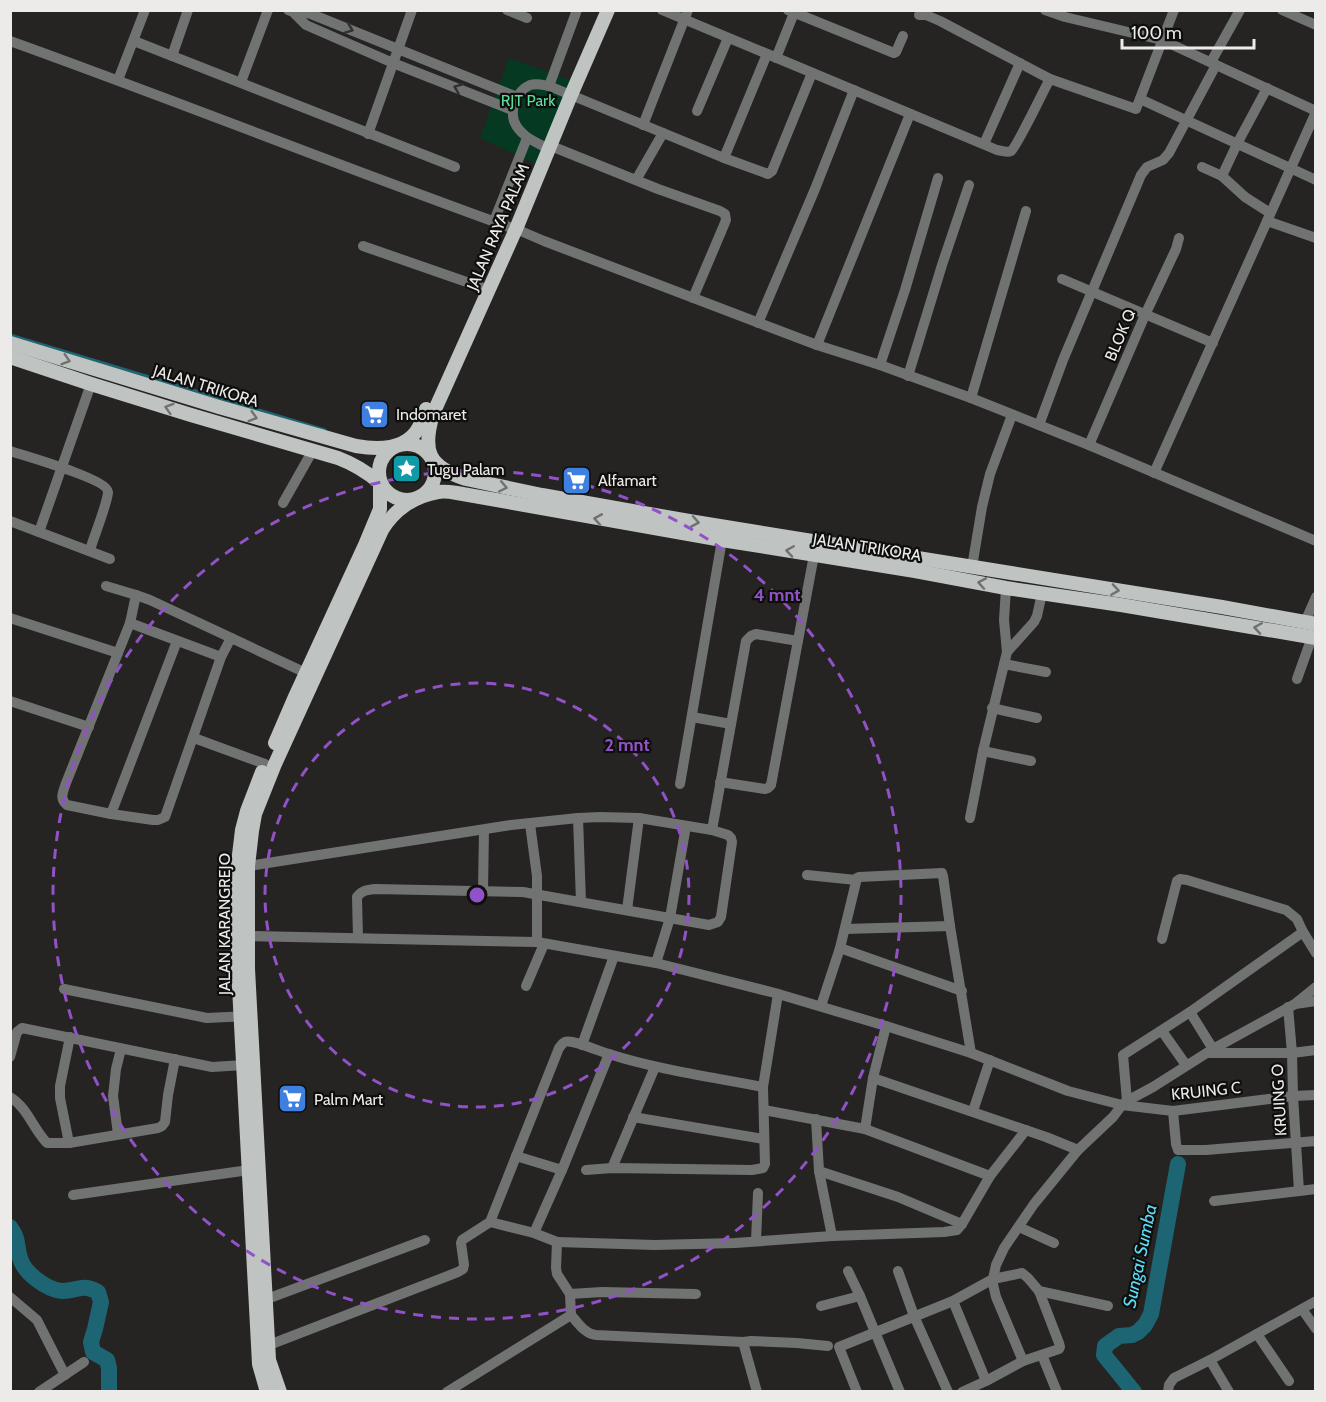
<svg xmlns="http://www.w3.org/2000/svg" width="1326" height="1402" font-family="Cabin,sans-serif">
<rect width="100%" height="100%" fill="#262422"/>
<path fill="#053922" d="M509,58L571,80L536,164L480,138Z"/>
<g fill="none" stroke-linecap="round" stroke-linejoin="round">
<path stroke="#1e6574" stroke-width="3" d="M10,335L325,430"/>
<g stroke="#1e6574" stroke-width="16">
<path d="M10,1227C19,1239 16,1245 20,1258C24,1273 47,1290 62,1291C79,1291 81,1283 98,1292L101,1302L95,1329L91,1342L93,1352L107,1360L109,1368V1392"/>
<path d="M1134,1392L1104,1355L1105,1346L1119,1336L1132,1335L1138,1332L1145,1325L1151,1314L1178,1164"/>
</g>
<g stroke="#717373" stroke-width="10">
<path d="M288,10C296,13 303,12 311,14L517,97"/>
<path d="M507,10L527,18"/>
<path d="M662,10L997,150C1002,151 1007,153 1011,151C1017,147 1044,89 1050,79"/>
<path d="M788,10L894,53L896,52L903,36"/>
<path d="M1045,10L1065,17L1162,40L1316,111"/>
<path d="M1282,10L1316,25"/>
<path d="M294,13L306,25L393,63L512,110"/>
<path d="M919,15H926L940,21L1050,79L1136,109L1174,10"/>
<path d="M10,41C177,101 342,167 509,227"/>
<path d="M134,41L455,167"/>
<path d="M172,56L188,10"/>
<path d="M776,58L794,13"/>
<path d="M1211,62L1240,10"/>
<path d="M118,80L145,10"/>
<path d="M241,82L268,10"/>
<path d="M549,86L577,10"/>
<path d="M1140,99L1316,180"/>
<path d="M697,111L728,38"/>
<path d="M643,125L688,10"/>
<path d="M368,134L412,10"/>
<path d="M984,144L1020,63"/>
<path d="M543,146C531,140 519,134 514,121C510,108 517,91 530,85C537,83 543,85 549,86L724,158L768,174L772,171L812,73"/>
<path d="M551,146L658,189L720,211L725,214L726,220L724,225L693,298"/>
<path d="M724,158L767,54"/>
<path d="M1202,167L1222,176L1245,197L1270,213"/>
<path d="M1222,176L1237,144L1267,88"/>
<path d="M636,180L663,133"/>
<path d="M494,221L527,138"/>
<path d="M1267,221L1316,238"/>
<path d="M516,229L544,241L817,345L880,365L971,398L1089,445L1316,541"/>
<path d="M363,246L481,287"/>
<path d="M1062,279L1213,343"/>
<path d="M758,323L815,189L854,90"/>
<path d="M817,345L910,114"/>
<path d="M880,365L905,290L938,178"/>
<path d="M908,376L942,265L969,185"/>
<path d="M971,398L1026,211"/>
<path d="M1039,425L1063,360L1141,175L1147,167L1163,160L1169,153L1216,65"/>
<path d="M1089,445L1145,315L1176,249L1179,238"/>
<path d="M10,451C25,456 107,479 108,492C108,502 93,539 90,550"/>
<path d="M1154,473L1316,112"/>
<path d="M283,503L313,450"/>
<path d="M10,521L110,559"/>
<path d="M39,532L91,384"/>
<path d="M972,567L982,507L990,474L1012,415"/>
<path d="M106,586L136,595L130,623L66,783C63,792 59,799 67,805L111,814L153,820H158L165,817L221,657L231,638"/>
<path d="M136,595L150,600L306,673"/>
<path d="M10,618L118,653"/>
<path d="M1305,622L1316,597"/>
<path d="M130,623L221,657"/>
<path d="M1007,652L1034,622L1037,616L1042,593"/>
<path d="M1004,664L1046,672"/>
<path d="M1297,679L1312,637"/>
<path d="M10,701L89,727"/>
<path d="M992,708L1037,718"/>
<path d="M692,717L731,724"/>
<path d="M194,738L265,764"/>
<path d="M983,751L1031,761"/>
<path d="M720,782L765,789L768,788L771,785L814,555"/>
<path d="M680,784L722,540"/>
<path d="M111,814L177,641"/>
<path d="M578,818L581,902"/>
<path d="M970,818L983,751L1007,652L1004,620L1006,588"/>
<path d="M530,824L537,876V942"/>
<path d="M248,866L511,825L578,818L600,817L639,818L712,830"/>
<path d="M807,875L856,880"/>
<path d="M483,891L484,830"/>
<path d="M627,910L639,818"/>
<path d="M845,929L950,926"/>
<path d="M248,936L537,942L656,963L775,993L886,1026L971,1053L1068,1091L1122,1105L1173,1111L1293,1096L1316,1095"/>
<path d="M358,938L357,897C362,890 367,890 375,889L523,892L709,925L718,922L721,917L732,842L731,838L728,835L712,830L746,641L751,636L756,634L798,641"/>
<path d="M1162,939L1177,881L1180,879L1187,880L1286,910L1297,919L1303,932"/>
<path d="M840,948L962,991"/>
<path d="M656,963L670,918L686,826"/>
<path d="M526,986L544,944"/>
<path d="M64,989L207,1018L248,1016"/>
<path d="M1295,1004L1316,1001"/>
<path d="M821,1006L840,948L857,878L859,877L942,873L943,876L950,926L971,1053"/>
<path d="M1288,1007L1292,1053L1293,1096L1299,1191"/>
<path d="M1190,1012L1213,1049"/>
<path d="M1162,1031L1186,1065"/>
<path d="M582,1045L614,956"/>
<path d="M1208,1053H1292L1316,1050"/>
<path d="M10,1057L17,1032L22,1028L212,1067L244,1065"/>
<path d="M873,1078L1046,1137L1078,1150"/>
<path d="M10,1097C28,1108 33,1129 47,1143H69L158,1128L162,1126L165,1122L168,1095L175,1059"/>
<path d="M1127,1101L1123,1055L1190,1012L1303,932L1316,953"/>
<path d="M764,1110L865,1129L990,1176"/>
<path d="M973,1111L990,1060"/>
<path d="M1173,1111L1176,1144L1178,1150H1206L1316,1141"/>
<path d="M633,1117L764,1139"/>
<path d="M816,1119L819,1171L832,1236"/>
<path d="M865,1129L873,1078L886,1026"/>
<path d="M118,1134L113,1096L116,1069L121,1049"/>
<path d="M69,1143L60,1098V1086L70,1037"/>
<path d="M516,1156L562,1170"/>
<path d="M612,1168L655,1067"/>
<path d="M586,1170L612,1168L752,1170L763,1168L765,1164L763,1087L778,994"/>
<path d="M819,1171L898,1197L962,1224"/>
<path d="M73,1195L249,1170"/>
<path d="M1214,1201L1316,1189"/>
<path d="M1019,1227L1054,1243"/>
<path d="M534,1233L562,1170L609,1054"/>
<path d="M756,1241L758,1193"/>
<path d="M557,1242L655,1245L735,1243L832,1236L944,1232L957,1230L962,1224L990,1176L1026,1130"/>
<path d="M848,1271L860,1296"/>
<path d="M898,1271L914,1316L948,1392"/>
<path d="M570,1294L602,1292L696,1294"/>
<path d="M10,1297L37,1320L65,1375"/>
<path d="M267,1299L425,1240"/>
<path d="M953,1301L986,1381"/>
<path d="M821,1306L860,1296L900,1392"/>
<path d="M1302,1309L1316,1329"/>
<path d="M571,1315C578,1323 585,1334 596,1335L743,1342L751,1341L797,1343L828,1346"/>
<path d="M1257,1334L1289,1381"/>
<path d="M743,1342L757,1392"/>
<path d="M269,1345L458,1272L463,1269L464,1265L461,1243L462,1240L490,1222L559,1048C561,1046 563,1042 565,1042C572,1039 601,1052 609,1054C659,1070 712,1077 763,1087"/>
<path d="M1042,1355L1057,1392"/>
<path d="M1210,1360L1229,1392"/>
<path d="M1023,1361L996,1297L993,1284V1279L996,1265L1004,1248L1034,1204L1078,1150L1113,1117L1122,1105L1127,1101L1153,1087L1213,1049L1295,1004L1316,987"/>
<path d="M39,1392L84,1362"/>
<path d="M447,1392L571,1315L570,1294L557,1274L556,1268L557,1242L534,1233L490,1222"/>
<path d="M857,1392L839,1347L953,1301L993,1279L1022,1273L1028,1278L1039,1291L1108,1306"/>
<path d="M962,1392L986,1381L1023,1361L1059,1349L1060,1347L1059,1343L1039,1291"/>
<path d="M1168,1392L1169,1385L1174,1378L1210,1360L1316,1301"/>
</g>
<g stroke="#bfc3c2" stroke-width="14">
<path d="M608,10L571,95L516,229L433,414C422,451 428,467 466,479L542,495L695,522L1222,607L1316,624"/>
<path d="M10,343L219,407L356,446C379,450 407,450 419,427C422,421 424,415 426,409"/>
<path d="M10,357L91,384L191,415L338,458C354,464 367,472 380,483V509L365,545L294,699L275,743"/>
<circle cx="407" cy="472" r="28"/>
<path d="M262,772L247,811L242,830L238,863V968L259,1364L267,1392"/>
<path d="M280,1392L269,1360L248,969V866L252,831L255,814L275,764L382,530C394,510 414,496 438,492C444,491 451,492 457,493L722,540L915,571L1006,588L1121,605L1316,638"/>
</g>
</g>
<defs><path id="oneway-chevron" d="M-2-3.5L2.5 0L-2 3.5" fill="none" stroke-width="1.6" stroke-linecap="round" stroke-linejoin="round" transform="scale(1.5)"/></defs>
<g stroke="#313131">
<use href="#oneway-chevron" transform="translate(349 29) rotate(21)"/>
<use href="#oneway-chevron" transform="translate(458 88) rotate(-158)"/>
</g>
<g stroke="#6f7271">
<use href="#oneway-chevron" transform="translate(66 360) rotate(17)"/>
<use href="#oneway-chevron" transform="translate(169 408) rotate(-163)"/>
<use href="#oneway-chevron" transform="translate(253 417) rotate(17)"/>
<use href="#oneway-chevron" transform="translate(503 487) rotate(12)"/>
<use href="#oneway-chevron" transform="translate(598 519) rotate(-170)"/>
<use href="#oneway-chevron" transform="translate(695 522) rotate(10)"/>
<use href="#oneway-chevron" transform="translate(790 551) rotate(-171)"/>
<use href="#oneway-chevron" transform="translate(982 583) rotate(-170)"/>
<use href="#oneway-chevron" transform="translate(1115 590) rotate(9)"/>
<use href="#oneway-chevron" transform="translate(1258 628) rotate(-171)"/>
</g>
<g fill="none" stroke="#9252c7" stroke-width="3" stroke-dasharray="10 8">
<circle cx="477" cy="895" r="212"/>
<circle cx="477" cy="895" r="424"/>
</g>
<defs>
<symbol id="supermarket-square" viewBox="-11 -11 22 22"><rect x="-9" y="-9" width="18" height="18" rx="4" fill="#3f7fe0" stroke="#0e0e0d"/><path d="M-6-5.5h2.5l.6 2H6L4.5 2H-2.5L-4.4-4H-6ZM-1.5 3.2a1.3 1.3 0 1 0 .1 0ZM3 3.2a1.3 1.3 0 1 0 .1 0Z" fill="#fff"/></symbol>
<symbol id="sight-square" viewBox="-11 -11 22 22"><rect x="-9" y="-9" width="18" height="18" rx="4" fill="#0f9aa8" stroke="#0e0e0d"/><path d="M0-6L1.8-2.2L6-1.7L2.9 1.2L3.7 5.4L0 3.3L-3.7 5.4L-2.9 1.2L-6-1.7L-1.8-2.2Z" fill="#fff"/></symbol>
</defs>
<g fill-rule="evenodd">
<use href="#supermarket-square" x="358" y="398" width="33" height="33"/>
<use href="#sight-square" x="390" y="452" width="33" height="33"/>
<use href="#supermarket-square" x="560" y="464" width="33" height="33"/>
<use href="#supermarket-square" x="276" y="1082" width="33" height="33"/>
</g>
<g text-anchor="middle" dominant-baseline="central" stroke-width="4.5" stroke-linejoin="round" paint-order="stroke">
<g font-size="16" fill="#5bde9c" stroke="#0e0e0d">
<text x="528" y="100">RJT Park</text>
</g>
<g font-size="16" fill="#ecebe9" stroke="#0e0e0d">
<text transform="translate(498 227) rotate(-67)">JALAN RAYA PALAM</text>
<text transform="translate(1120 335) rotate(-67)">BLOK Q</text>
<text transform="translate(206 386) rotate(17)">JALAN TRIKORA</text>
<text transform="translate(867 547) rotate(9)">JALAN TRIKORA</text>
<text transform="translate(224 924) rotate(-90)">JALAN KARANGREJO</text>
<text transform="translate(1206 1091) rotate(-6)">KRUING C</text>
<text transform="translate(1279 1100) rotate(-93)">KRUING O</text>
</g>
<g font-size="16" fill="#ecebe9" stroke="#0e0e0d" text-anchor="start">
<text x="396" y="414">Indomaret</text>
<text x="427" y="469">Tugu Palam</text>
<text x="598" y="480">Alfamart</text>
<text x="314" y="1099">Palm Mart</text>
</g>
<g font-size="18" font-style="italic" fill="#5cdefa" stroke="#0e0e0d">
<text transform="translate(1140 1256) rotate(-78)">Sungai Sumba</text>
</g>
</g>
<circle cx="477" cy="895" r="9" fill="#9252c7" stroke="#0e0e0d" stroke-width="3"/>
<g font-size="18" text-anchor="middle" font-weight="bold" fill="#9252c7" stroke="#0e0e0d" stroke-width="4.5" stroke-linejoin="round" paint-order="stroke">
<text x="777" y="601">4 mnt</text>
<text x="627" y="751">2 mnt</text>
</g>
<rect width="1326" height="1402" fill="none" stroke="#ecebe9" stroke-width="24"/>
<path d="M1122 39v9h132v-9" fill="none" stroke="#ecebe9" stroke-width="3"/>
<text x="1131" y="39" font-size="18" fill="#ecebe9" stroke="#0e0e0d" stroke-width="4.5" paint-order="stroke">100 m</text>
</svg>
